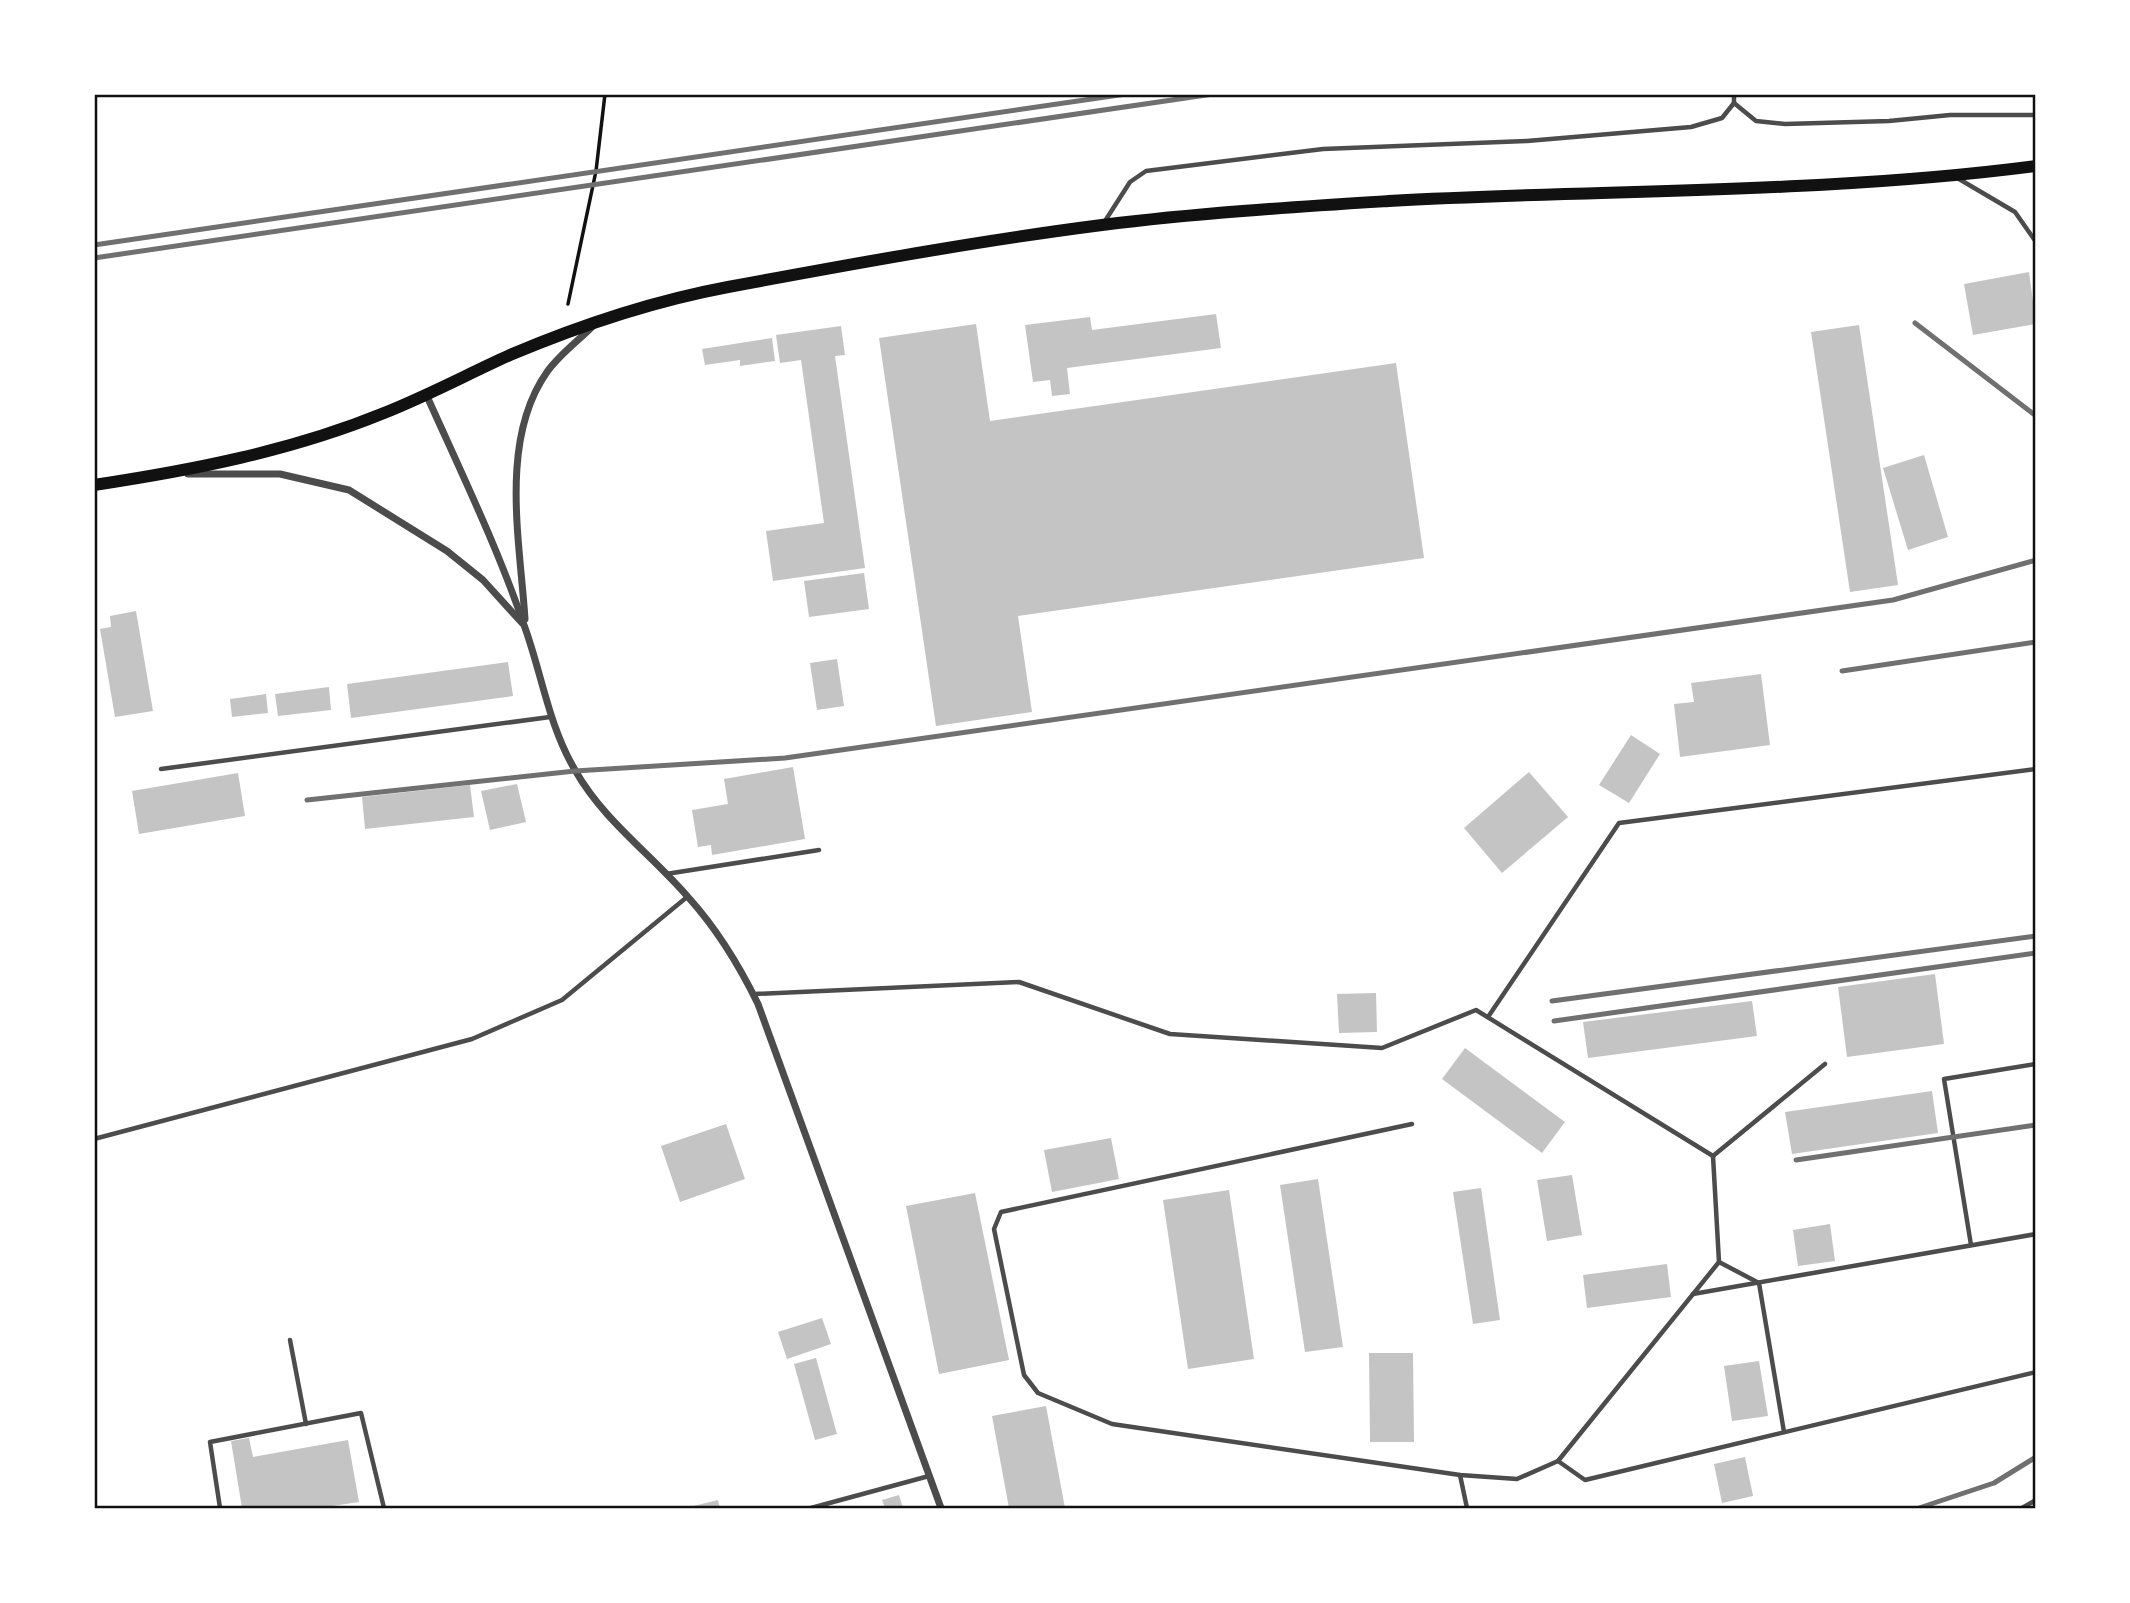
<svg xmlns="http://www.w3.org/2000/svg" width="2130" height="1603" font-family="'Source Sans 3',sans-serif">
<rect width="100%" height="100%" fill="#fff"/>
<g fill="#c4c4c4">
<path d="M2029,272L2036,324L1973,335L1964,284Z"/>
<path d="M1216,314L1221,348L1067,368L1070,394L1052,396L1050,380L1033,382L1025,325L1090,317L1092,330Z"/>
<path d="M976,324L990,421L1396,363L1424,558L1018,616L1032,712L936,726L879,338Z"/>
<path d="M1859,325L1898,585L1850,592L1811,332Z"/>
<path d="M841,326L845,355L835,356L865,568L773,581L766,531L824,523L801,360L780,363L776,335Z"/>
<path d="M772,338L775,361L740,366V360L705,365L702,349Z"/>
<path d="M1924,455L1948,537L1908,550L1883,468Z"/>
<path d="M864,573L869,609L809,617L804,581Z"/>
<path d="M136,611L153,711L115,717L100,629L111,627L110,616Z"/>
<path d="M837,659L844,706L817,710L810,663Z"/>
<path d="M508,662L513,696L351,718L347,684Z"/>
<path d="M1761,674L1770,745L1680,757L1674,704L1694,702L1691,683Z"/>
<path d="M329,687L331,710L278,716L275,694Z"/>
<path d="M266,694L268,713L232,717L230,699Z"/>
<path d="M1631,735L1660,754L1629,803L1599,785Z"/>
<path d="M793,767L805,839L712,855L711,845L698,847L692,810L728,804L724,779Z"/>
<path d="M1529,772L1568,817L1502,873L1464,828Z"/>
<path d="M238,773L245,816L139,834L132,791Z"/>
<path d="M517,784L526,822L490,830L481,791Z"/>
<path d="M470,785L474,817L365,829L362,797Z"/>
<path d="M1935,974L1944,1044L1847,1057L1838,987Z"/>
<path d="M1376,993L1377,1032L1339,1033L1337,994Z"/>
<path d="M1752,1001L1757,1036L1588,1058L1583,1022Z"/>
<path d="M1465,1048L1565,1122L1542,1153L1442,1079Z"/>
<path d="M1932,1091L1938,1133L1792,1154L1785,1112Z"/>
<path d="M726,1124L745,1179L680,1202L661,1146Z"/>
<path d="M1111,1138L1119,1179L1052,1192L1044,1150Z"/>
<path d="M1572,1175L1582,1235L1547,1241L1537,1180Z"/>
<path d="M1318,1179L1343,1347L1305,1352L1280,1185Z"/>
<path d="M1481,1188L1500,1320L1473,1324L1453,1192Z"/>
<path d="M1229,1190L1254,1359L1188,1369L1163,1200Z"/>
<path d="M975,1193L1009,1360L939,1374L906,1206Z"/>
<path d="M1830,1224L1835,1261L1798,1266L1793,1230Z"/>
<path d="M1667,1264L1671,1297L1587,1308L1583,1275Z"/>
<path d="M822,1318L831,1344L787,1359L778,1332Z"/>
<path d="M1369,1353H1413L1414,1442H1370Z"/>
<path d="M816,1358L837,1434L815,1440L794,1364Z"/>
<path d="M1759,1361L1768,1416L1732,1421L1724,1366Z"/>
<path d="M1046,1406L1065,1508H1009L992,1416Z"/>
<path d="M249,1438L253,1457L348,1440L359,1502L319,1508H242L231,1441Z"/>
<path d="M1745,1457L1753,1496L1722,1503L1714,1464Z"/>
<path d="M899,1495L903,1508H885L882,1500Z"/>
<path d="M718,1500L720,1508H685Z"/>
</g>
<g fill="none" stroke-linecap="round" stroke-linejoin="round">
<path stroke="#111" stroke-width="3.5" d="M568,304L596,171L605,94"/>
<g stroke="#4c4c4c" stroke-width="4.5">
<path d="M1734,94V103"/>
<path d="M1959,179L2015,212L2036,242"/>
<path d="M1105,221L1130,182L1146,171L1323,149L1527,141L1691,127L1722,118L1734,103L1756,121L1785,124L1889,121L1950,115H2036"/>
<path d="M161,769L550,717"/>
<path d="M666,874L819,850"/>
<path d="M754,994L1019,982L1170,1034L1382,1048L1476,1010L1713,1156L1719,1262L1558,1461L1517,1479L1460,1475L1112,1424L1038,1393L1024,1375L994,1229L1001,1212L1412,1124"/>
<path d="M1488,1017L1619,823L2036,769"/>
<path d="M94,1139L472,1039L562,1000L687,897"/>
<path d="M1713,1156L1825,1064"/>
<path d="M1971,1245L1944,1079L2036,1064"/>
<path d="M1719,1262L1759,1283L1784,1432"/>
<path d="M1693,1294L2036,1234"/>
<path d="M290,1340L306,1424"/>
<path d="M1558,1461L1585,1480L2036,1372"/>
<path d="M1460,1475L1467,1508"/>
<path d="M220,1508L210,1442L361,1413L384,1508"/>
<path d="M811,1508L929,1476"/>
<path d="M2022,1508L2036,1500"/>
</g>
<g stroke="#4c4c4c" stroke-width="7">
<path d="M426,394C460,470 497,546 524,625C542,674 548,724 575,770C603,820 651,854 688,897C717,929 739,965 758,1004L941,1508"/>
<path d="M188,474H280L349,490L447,551L483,580L522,623"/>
<path d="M525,619C520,541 499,440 547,372C559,355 578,341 593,326"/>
</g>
<path stroke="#111" stroke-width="12" d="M94,485C193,470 291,451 384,413C427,396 468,374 510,355C581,325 653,301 728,287C852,264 977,241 1102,225C1197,213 1294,207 1389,201C1605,189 1821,194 2036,166"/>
<g stroke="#707070" stroke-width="5">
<path d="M94,245L1126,94"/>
<path d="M94,258L1213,94"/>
<path d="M1915,323L2036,416"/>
<path d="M1842,671L2036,642"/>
<path d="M307,800L575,771L785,758L1893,600L2036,560"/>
<path d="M1552,1001L2036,936"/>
<path d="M1554,1021L2036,953"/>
<path d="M1796,1160L2036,1125"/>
<path d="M1919,1508L1994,1483L2036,1457"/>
</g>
</g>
<rect width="2130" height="1603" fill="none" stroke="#ffffff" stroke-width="192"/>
<rect x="96" y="96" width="1938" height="1411" fill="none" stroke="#111" stroke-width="2.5"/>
</svg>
